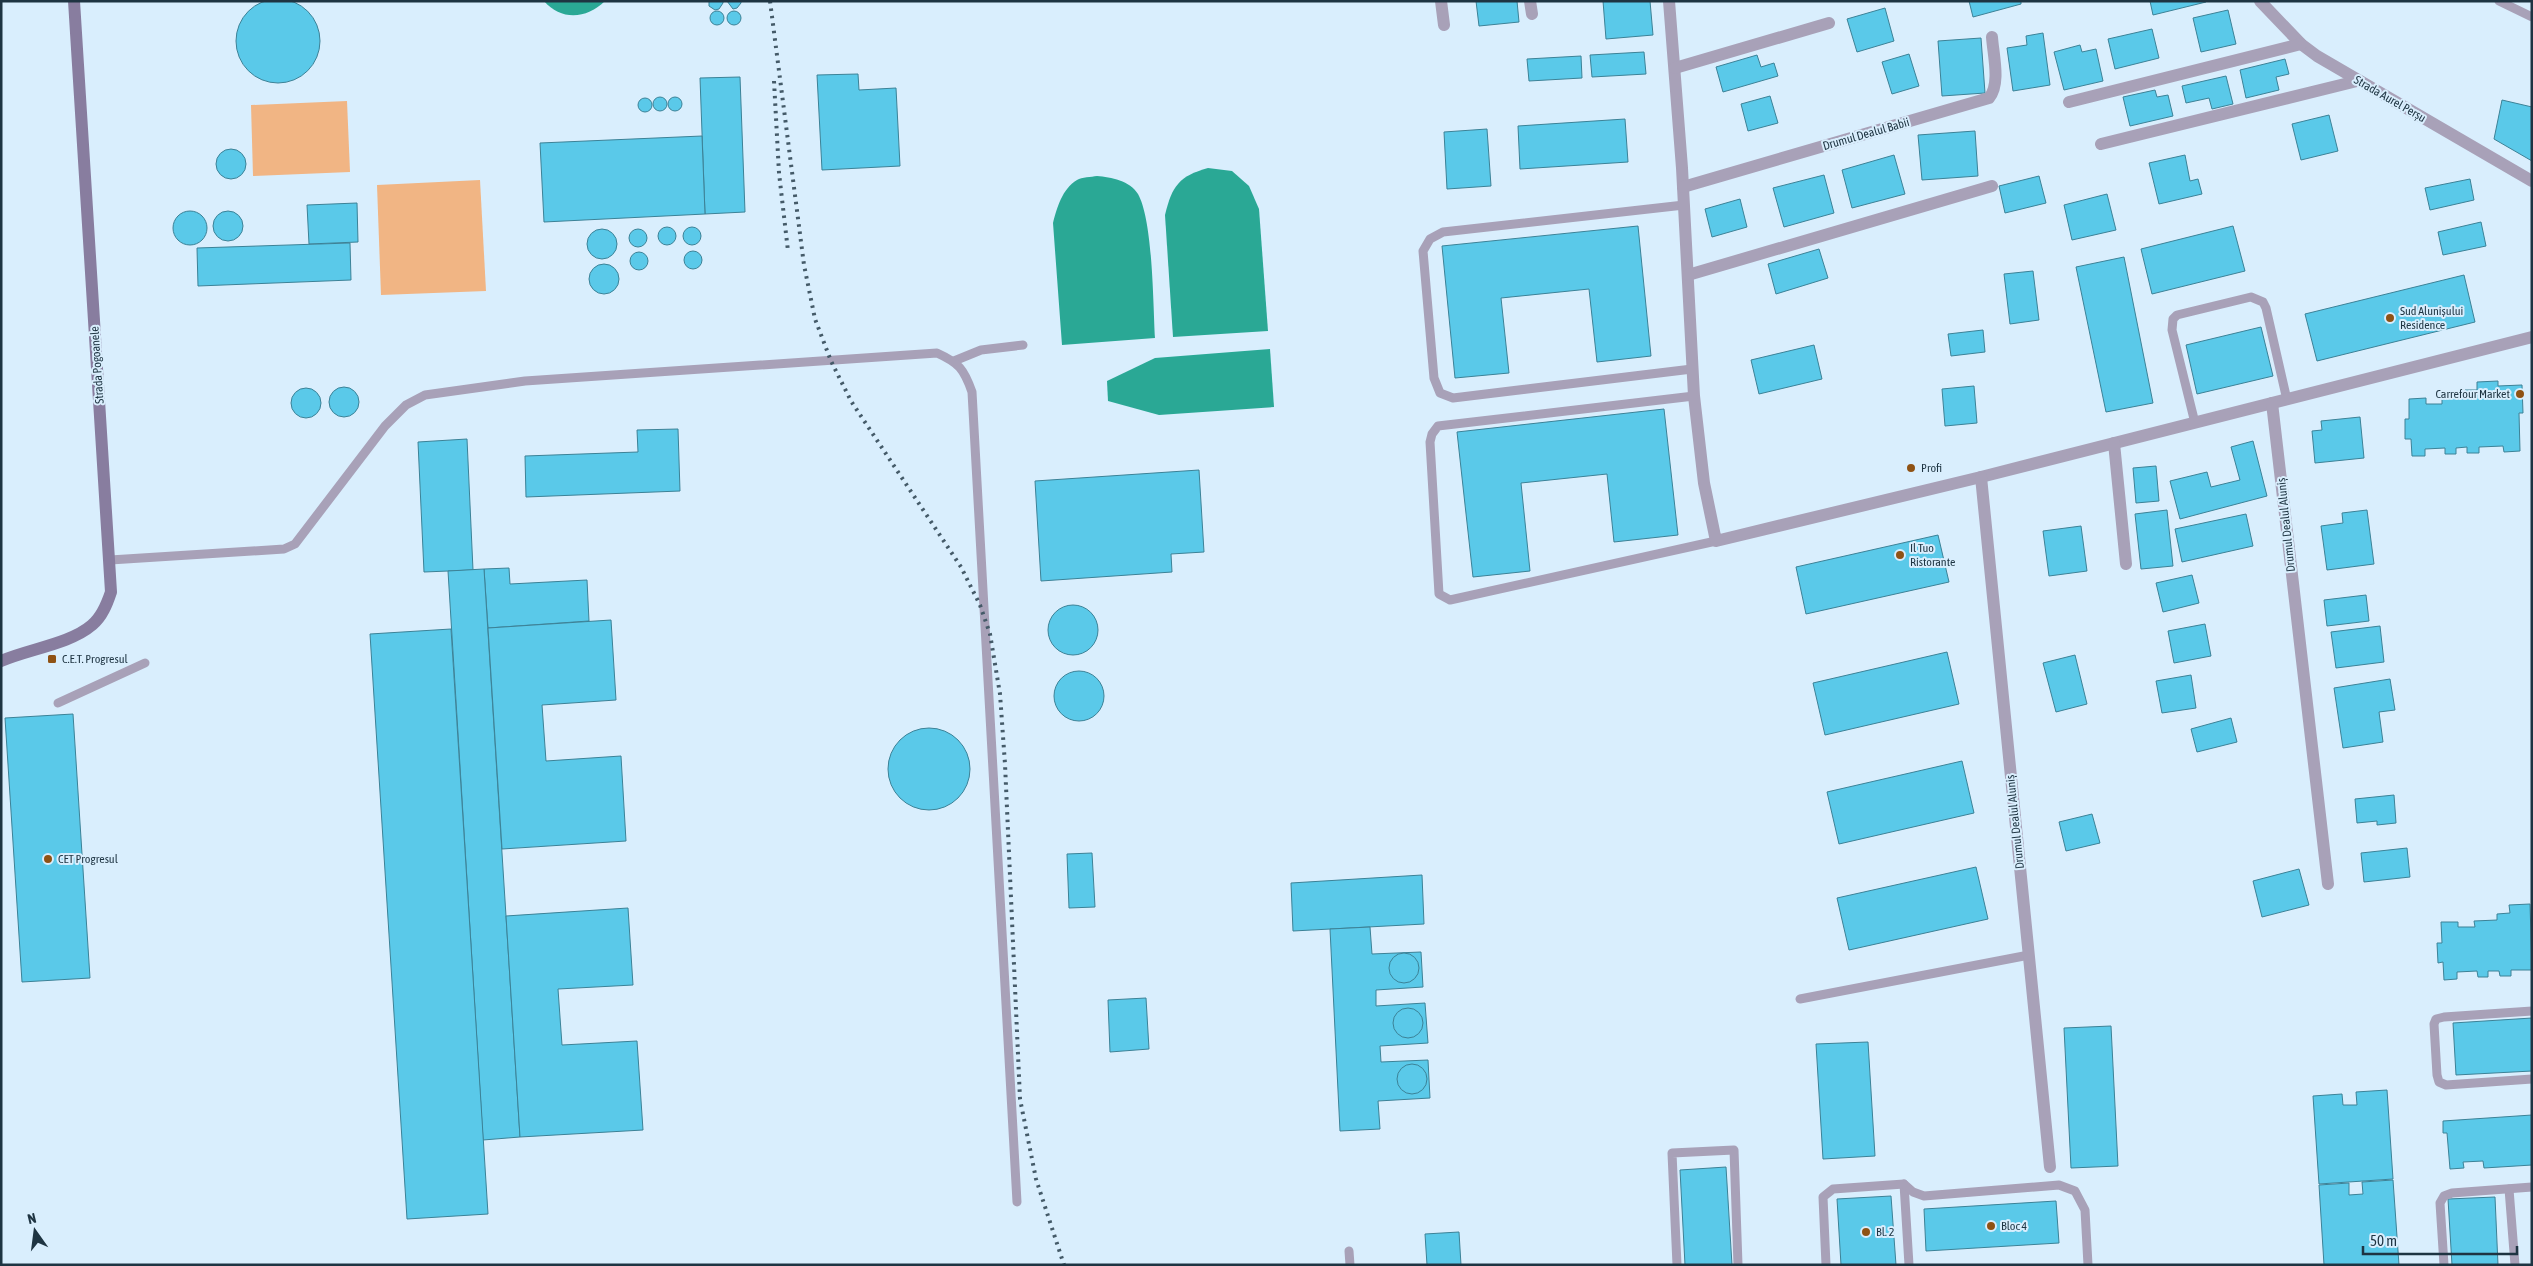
<svg xmlns="http://www.w3.org/2000/svg" width="2533" height="1266" font-family="'Asap Condensed',sans-serif">
<rect width="100%" height="100%" fill="#d9eefd"/>
<g fill="#f1b584">
<path d="M347,101L350,172L253,176L251,105Z"/>
<path d="M480,180L486,291L381,295L377,185Z"/>
</g>
<g fill="#2aa895">
<path d="M544,1H605C587,19 561,21 544,1Z"/>
<path d="M1208,168L1232,171L1249,186L1259,209L1268,331L1173,337L1165,215C1172,186 1179,176 1208,168Z"/>
<path d="M1097,176C1111,177 1130,181 1138,194C1153,221 1153,303 1155,338L1062,345L1053,223C1057,208 1062,189 1077,180C1082,177 1091,177 1097,176Z"/>
<path d="M1270,349L1274,407L1159,415L1108,401L1107,381L1155,358Z"/>
</g>
<g fill="#5ac9e9" stroke="#3c8297">
<circle cx="278" cy="41" r="42"/>
<path d="M709,1H723V3L719,9L715,10L709,6Z"/>
<path d="M727,1H741V3L737,8L733,9Z"/>
<path d="M1476,1H1517L1519,22L1479,26Z"/>
<path d="M1603,1H1650L1653,35L1606,39Z"/>
<path d="M1969,1H2021V4L1973,17Z"/>
<path d="M2150,1H2206V2L2153,15Z"/>
<path d="M1885,8L1894,41L1857,52L1847,19Z"/>
<path d="M2228,10L2236,44L2201,52L2193,18Z"/>
<circle cx="717" cy="18" r="7"/>
<circle cx="734" cy="18" r="7"/>
<path d="M2152,29L2159,58L2115,69L2108,39Z"/>
<path d="M2043,33L2050,85L2013,91L2007,48L2027,45L2026,36Z"/>
<path d="M1981,38L1985,93L1942,96L1938,41Z"/>
<path d="M2080,45L2082,52L2096,49L2103,81L2064,90L2054,52Z"/>
<path d="M1644,52L1646,74L1592,77L1590,55Z"/>
<path d="M1909,54L1919,86L1892,94L1882,62Z"/>
<path d="M1757,55L1761,67L1774,63L1778,76L1723,92L1716,67Z"/>
<path d="M1581,56L1582,78L1529,81L1527,59Z"/>
<path d="M2285,59L2289,74L2276,77L2279,90L2246,98L2240,70Z"/>
<path d="M858,74L859,90L896,88L900,166L822,170L817,75Z"/>
<path d="M2226,76L2233,104L2212,109L2209,98L2186,103L2182,86Z"/>
<path d="M740,77L745,212L705,214L700,78Z"/>
<path d="M2155,90L2157,97L2168,95L2173,116L2130,126L2123,97Z"/>
<path d="M1770,96L1778,123L1748,131L1741,104Z"/>
<circle cx="675" cy="104" r="7"/>
<circle cx="660" cy="104" r="7"/>
<circle cx="645" cy="105" r="7"/>
<path d="M2502,100L2532,107V161L2494,139Z"/>
<path d="M2329,115L2338,151L2301,160L2292,124Z"/>
<path d="M1625,119L1628,162L1520,169L1518,126Z"/>
<path d="M1487,129L1491,186L1447,189L1444,132Z"/>
<path d="M1975,131L1978,176L1922,180L1918,135Z"/>
<path d="M702,136L705,214L544,222L540,143Z"/>
<circle cx="231" cy="164" r="15"/>
<path d="M1894,155L1905,194L1852,208L1842,170Z"/>
<path d="M2185,155L2190,181L2198,179L2202,194L2159,204L2149,163Z"/>
<path d="M1824,175L1834,213L1784,227L1773,188Z"/>
<path d="M2039,176L2046,203L2005,213L1999,186Z"/>
<path d="M2470,179L2474,200L2430,210L2425,188Z"/>
<path d="M2107,194L2116,230L2072,240L2064,205Z"/>
<path d="M1740,199L1747,227L1712,237L1705,209Z"/>
<path d="M357,203L358,242L309,244L307,205Z"/>
<circle cx="228" cy="226" r="15"/>
<circle cx="190" cy="228" r="17"/>
<path d="M2481,222L2486,246L2443,255L2438,232Z"/>
<path d="M1638,226L1651,356L1597,362L1589,289L1501,298L1509,373L1455,378L1442,246Z"/>
<path d="M2233,226L2245,271L2152,294L2141,249Z"/>
<circle cx="692" cy="236" r="9"/>
<circle cx="667" cy="236" r="9"/>
<circle cx="602" cy="244" r="15"/>
<circle cx="638" cy="238" r="9"/>
<path d="M350,243L351,280L198,286L197,248Z"/>
<path d="M1819,249L1828,278L1776,294L1768,264Z"/>
<circle cx="693" cy="260" r="9"/>
<circle cx="639" cy="261" r="9"/>
<path d="M2124,257L2153,403L2106,412L2076,267Z"/>
<circle cx="604" cy="279" r="15"/>
<path d="M2033,271L2039,320L2010,324L2004,274Z"/>
<path d="M2464,275L2475,322L2317,361L2305,314Z"/>
<path d="M2261,327L2273,376L2197,394L2186,345Z"/>
<path d="M1983,330L1985,352L1951,356L1948,334Z"/>
<path d="M1814,345L1822,379L1759,394L1751,360Z"/>
<path d="M2498,381V386L2522,385L2523,413H2519L2520,451L2504,452L2503,446L2479,447V453H2467V447L2456,448V454H2445V448L2425,449V456H2412L2411,439H2405V419H2409V399L2426,398V404H2442V398L2465,397V390H2477V382Z"/>
<path d="M1974,386L1977,423L1945,426L1942,389Z"/>
<circle cx="344" cy="402" r="15"/>
<circle cx="306" cy="403" r="15"/>
<path d="M1664,409L1678,535L1614,542L1607,474L1521,483L1530,571L1473,577L1457,432Z"/>
<path d="M2360,417L2364,458L2315,463L2312,431L2322,430L2321,421Z"/>
<path d="M678,429L680,491L526,497L525,456L638,452L637,430Z"/>
<path d="M467,439L473,570L424,572L418,442Z"/>
<path d="M2253,441L2267,496L2180,519L2170,481L2207,472L2211,487L2240,480L2231,447Z"/>
<path d="M2156,466L2159,501L2136,503L2133,468Z"/>
<path d="M1199,470L1204,552L1171,554L1172,572L1041,581L1035,481Z"/>
<path d="M2167,510L2173,566L2141,569L2135,514Z"/>
<path d="M2367,510L2374,564L2327,570L2321,526L2343,523L2342,513Z"/>
<path d="M2246,514L2253,546L2182,562L2175,529Z"/>
<path d="M2081,526L2087,571L2049,576L2043,531Z"/>
<path d="M1938,535L1949,582L1806,614L1796,567Z"/>
<path d="M509,568L510,584L587,580L589,621L488,628L484,569Z"/>
<path d="M484,569L520,1137L483,1140L448,571Z"/>
<path d="M2192,575L2199,603L2163,612L2156,583Z"/>
<path d="M2366,595L2369,621L2327,626L2324,600Z"/>
<circle cx="1073" cy="630" r="25"/>
<path d="M611,620L616,700L542,705L546,761L621,756L626,841L502,849L488,628Z"/>
<path d="M2205,624L2211,656L2174,663L2168,631Z"/>
<path d="M2380,626L2384,662L2336,668L2331,632Z"/>
<path d="M451,629L488,1214L407,1219L370,634Z"/>
<path d="M1947,652L1959,704L1825,735L1813,683Z"/>
<path d="M2075,655L2087,704L2056,712L2043,663Z"/>
<circle cx="1079" cy="696" r="25"/>
<path d="M2191,675L2196,708L2162,713L2156,681Z"/>
<path d="M2390,679L2395,710L2379,712L2383,742L2343,748L2334,688Z"/>
<path d="M73,714L90,978L22,982L5,718Z"/>
<path d="M2231,718L2237,742L2197,752L2191,729Z"/>
<circle cx="929" cy="769" r="41"/>
<path d="M1962,761L1974,813L1839,844L1827,792Z"/>
<path d="M2394,795L2396,823L2377,825V821L2357,823L2355,799Z"/>
<path d="M2092,814L2100,843L2066,851L2059,822Z"/>
<path d="M2407,848L2410,877L2364,882L2361,853Z"/>
<path d="M1092,853L1095,907L1069,908L1067,854Z"/>
<path d="M1976,867L1988,919L1849,950L1837,898Z"/>
<path d="M2299,869L2309,905L2262,917L2253,881Z"/>
<path d="M1422,875L1424,924L1293,931L1291,883Z"/>
<path d="M2530,904L2532,970H2511V976H2500L2499,971H2488V977H2478L2477,971L2457,972V979L2444,980L2443,962L2438,963L2437,943H2442L2441,922H2458V927H2475L2474,921L2497,920V914L2510,913L2509,905Z"/>
<path d="M628,908L633,985L558,989L562,1045L637,1041L643,1130L520,1137L506,916Z"/>
<path d="M1370,927L1372,954L1421,952L1423,987L1376,990V1006L1425,1003L1428,1043L1380,1046L1381,1062L1428,1060L1430,1098L1378,1101L1380,1129L1340,1131L1330,929Z"/>
<circle cx="1404" cy="968" r="15"/>
<path d="M1146,998L1149,1049L1110,1052L1108,1000Z"/>
<circle cx="1408" cy="1023" r="15"/>
<path d="M2532,1018V1071L2456,1075L2453,1023Z"/>
<path d="M2111,1026L2118,1166L2071,1168L2064,1028Z"/>
<path d="M1868,1042L1875,1156L1823,1159L1816,1044Z"/>
<circle cx="1412" cy="1079" r="15"/>
<path d="M2387,1090L2393,1179L2319,1184L2313,1096L2342,1094L2343,1105H2357L2356,1092Z"/>
<path d="M2532,1115V1165L2484,1168L2483,1161L2463,1162L2464,1168L2450,1169L2447,1133H2443V1121Z"/>
<path d="M1726,1167L1732,1265H1685L1680,1170Z"/>
<path d="M2393,1180L2399,1265H2324L2319,1185L2349,1183V1195L2363,1194L2362,1182Z"/>
<path d="M1891,1196L1896,1265H1841L1837,1199Z"/>
<path d="M2495,1197L2498,1265H2452L2448,1199Z"/>
<path d="M2056,1201L2059,1243L1926,1251L1924,1209Z"/>
<path d="M1459,1232L1461,1265H1427L1425,1234Z"/>
</g>
<g fill="none" stroke-linecap="round" stroke-linejoin="round">
<g stroke="#a8a1b8" stroke-width="9">
<path d="M2499,1L2532,17"/>
<path d="M1684,205L1443,232L1430,239L1423,251L1434,378L1440,393L1453,398L1692,369"/>
<path d="M954,361L981,350L1023,345"/>
<path d="M1694,396L1438,426L1432,434L1430,442L1439,594L1450,600L1716,541"/>
<path d="M2195,423L2172,330L2173,319L2177,315L2251,297L2263,302L2266,308L2287,400"/>
<path d="M110,560L284,549L295,544L385,426L406,405L425,395L525,381L937,353C959,363 964,369 972,392L1017,1202"/>
<path d="M58,703L145,663"/>
<path d="M1800,999L2029,955"/>
<path d="M2532,1011L2444,1017L2436,1019L2434,1024L2437,1075L2439,1082L2446,1085L2532,1079"/>
<path d="M1904,1184L1909,1265"/>
<path d="M2509,1189L2515,1265"/>
<path d="M1349,1251L1350,1265"/>
<path d="M1677,1265L1672,1153L1734,1150L1738,1265"/>
<path d="M1826,1265L1823,1197L1833,1189L1904,1184L1913,1192L1924,1196L2059,1185L2075,1191L2085,1210L2088,1265"/>
<path d="M2444,1265L2440,1203L2444,1196L2452,1193L2532,1187"/>
</g>
<g stroke="#a8a1b8" stroke-width="12">
<path d="M1441,1L1444,25"/>
<path d="M1530,1L1532,14"/>
<path d="M1669,1L1682,168L1694,396L1704,483L1716,541L1981,477L2532,337"/>
<path d="M2260,1L2301,44L2317,56L2532,181"/>
<path d="M1675,68L1829,23"/>
<path d="M2069,102L2301,44"/>
<path d="M2101,144L2357,81"/>
<path d="M1683,187L1989,98C2001,84 1993,54 1992,37"/>
<path d="M1688,275L1992,186"/>
<path d="M2272,403L2328,884"/>
<path d="M2114,443L2126,564"/>
<path d="M1981,477L2050,1167"/>
</g>
<path stroke="#887d9f" stroke-width="12" d="M1,661C28,649 70,644 92,625C102,617 107,604 111,592L74,1"/>
<g stroke="#445a68" stroke-width="4" stroke-dasharray="2.5 5" stroke-linecap="butt">
<path d="M770,1L804,265L815,319L831,361L851,401L961,567L980,605L990,634L1000,694L1005,764L1020,1099L1036,1179L1064,1265"/>
<path d="M774,81L779,173L788,251"/>
</g>
</g>
<g fill="#8f5214" stroke="#d9eefd" stroke-width="2">
<circle cx="2390" cy="318" r="5"/>
<circle cx="2520" cy="394" r="5"/>
<circle cx="1911" cy="468" r="5"/>
<circle cx="1900" cy="555" r="5"/>
<rect x="47" y="654" width="10" height="10" rx="2.5"/>
<circle cx="48" cy="859" r="5"/>
<circle cx="1991" cy="1226" r="5"/>
<circle cx="1866" cy="1232" r="5"/>
</g>
<g text-anchor="middle" dominant-baseline="central" stroke-width="4" stroke-linejoin="round" paint-order="stroke">
<g font-size="12" fill="#1e3442" stroke="#d9eefd">
<text transform="translate(2390 99) rotate(30)">Strada Aurel Perșu</text>
<text transform="translate(1866 134) rotate(-16)">Drumul Dealul Babii</text>
<text transform="translate(97 365) rotate(-94)">Strada Pogoanele</text>
<text transform="translate(2286 525) rotate(-96)">Drumul Dealul Aluniș</text>
<text transform="translate(2015 822) rotate(-96)">Drumul Dealul Aluniș</text>
</g>
<g font-size="12" fill="#1e3442" stroke="#d9eefd" text-anchor="start">
<text x="2400" y="311">Sud Alunișului<tspan x="2400" dy="14">Residence</tspan></text>
<text x="2510" y="394" text-anchor="end">Carrefour Market</text>
<text x="1921" y="468">Profi</text>
<text x="1910" y="548">Il Tuo<tspan x="1910" dy="14">Ristorante</tspan></text>
<text x="62" y="659">C.E.T. Progresul</text>
<text x="58" y="859">CET Progresul</text>
<text x="2001" y="1226">Bloc 4</text>
<text x="1876" y="1232">Bl. 2</text>
</g>
</g>
<rect width="2533" height="1266" fill="none" stroke="#1e3442" stroke-width="5"/>
<g transform="translate(35 1231) rotate(346)" stroke="#d9eefd" stroke-width="4" paint-order="stroke">
<path d="M0-4L9 19L0 12L-9 19Z" fill="#1e3442"/>
<text y="-8" font-size="14" font-weight="bold" text-anchor="middle" fill="#1e3442">N</text>
</g>
<path d="M2363 1246v8h154v-8" fill="none" stroke="#1e3442" stroke-width="2.5"/>
<text x="2370" y="1246" font-size="15" fill="#1e3442" stroke="#d9eefd" stroke-width="4" paint-order="stroke">50 m</text>
</svg>
